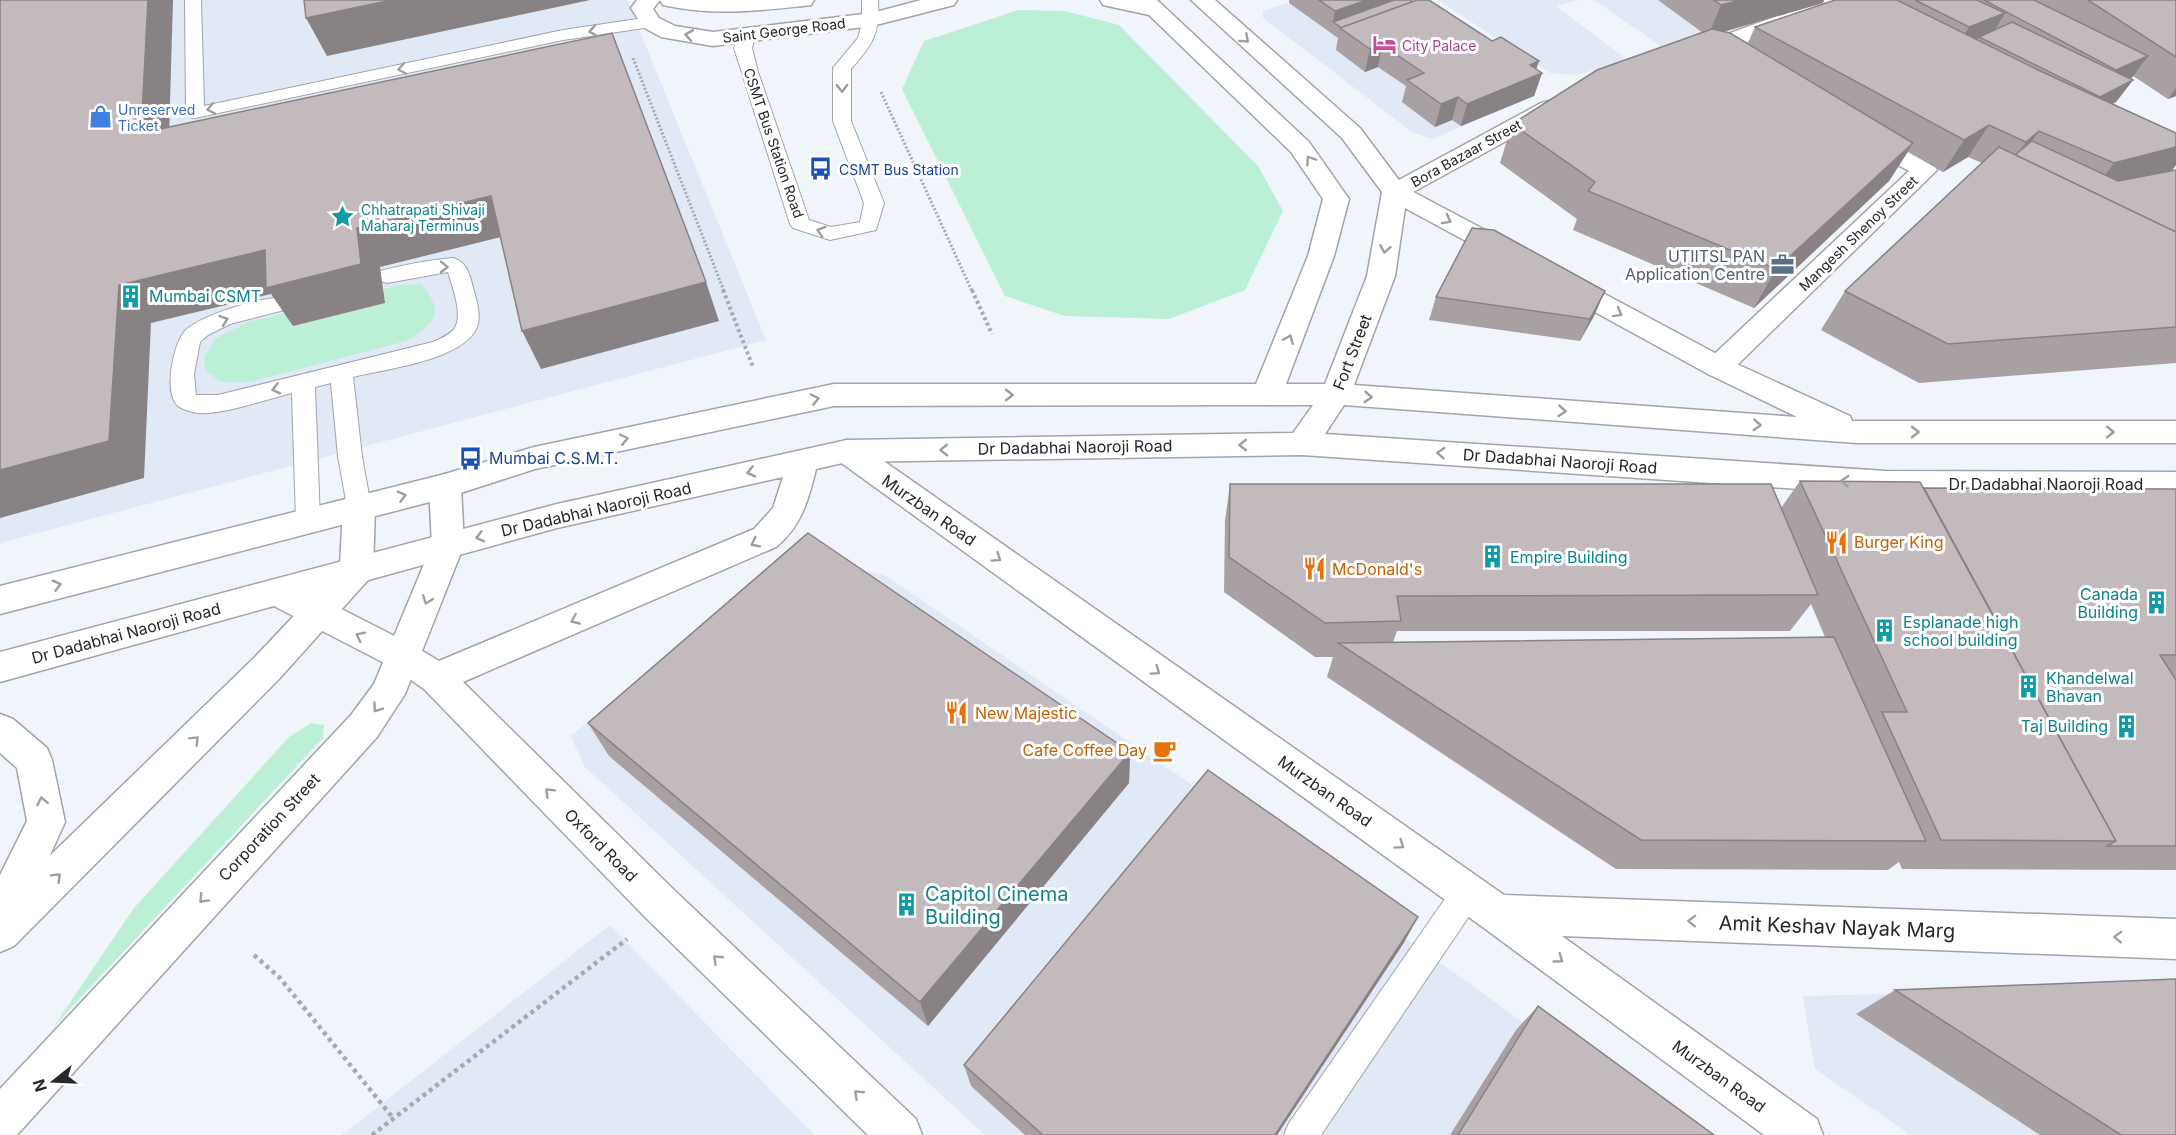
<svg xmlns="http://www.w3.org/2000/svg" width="2176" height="1135" font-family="Inter,sans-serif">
<rect width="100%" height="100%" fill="#f0f4fb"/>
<g fill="#e1e8f6">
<path d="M0,0H627L766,340L0,543Z"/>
<path d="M1298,0L1534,96L1432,139L1412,132L1263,18V11Z"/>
<path d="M1438,0H1579L1556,6L1627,60L1577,75L1550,73Z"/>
<path d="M1594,0H1822L1665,49Z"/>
<path d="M826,560L886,576L1204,793L1680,1135H985L584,766L571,736L754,581Z"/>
<path d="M610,925L814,1135H342Z"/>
<path d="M2176,987V1135H1911L1815,1069L1803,996Z"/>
</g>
<g fill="#bcf0d6">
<path d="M1019,10L1065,11L1119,25L1258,166L1283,211L1245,290L1169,319L1065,316L1005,296L902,89L924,41Z"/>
<path d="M421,284C446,312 434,325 406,341L250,382H221L205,370L204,358L215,339L245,323L400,285Z"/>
<path d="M311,723L324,725L323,738L54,1026L134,908L289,737Z"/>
</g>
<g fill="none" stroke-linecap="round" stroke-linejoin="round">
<defs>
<g id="service">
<path d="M185,0H201L204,106L563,30L651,17L659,22L651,27L563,40L195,118L189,117L186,113Z"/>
<path d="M862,0H878C880,34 873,44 851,69V121L884,203L876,230L830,240L793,228L790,224L734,48L740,32H752L755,36L752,48L758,72L809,220L831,227L860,222L864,203L833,121V68L858,38L862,23Z"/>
<path d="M453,258C468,262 470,277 474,291C477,302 481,316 477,327C464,360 385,369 353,377L362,456L371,507L368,514L359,516L350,514L347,507L338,456L331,383L315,387L320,520L317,527L308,530L299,527L296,520L292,393C267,399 223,415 198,413C193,413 181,409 177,405C164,391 173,344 185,331C199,315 272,293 292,298L295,303L292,308L230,324L208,335L200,342L194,374L196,395H218L433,342C440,339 449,335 454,329C464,316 452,286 448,272L387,283L380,281L377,276L380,271C404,265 428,260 453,258Z"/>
<path d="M1467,878L1478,883L1482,893L1478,903L1321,1135H1284L1289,1123L1456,883Z"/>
</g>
<g id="minor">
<path d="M1820,0H1851L1848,5L1703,59L1695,61L1687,59L1684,54L1687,49Z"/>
<path d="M1549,101L1557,103L1561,108L1557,113L1404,197L1395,200L1386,197L1382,192L1386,187L1541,103Z"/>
<path d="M1865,130L1874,132L1934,165L1937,170L1728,374L1718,377L1708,374L1704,367L1708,360L1909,171L1856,142L1853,137L1856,132Z"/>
</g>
<path id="tertiary" d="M847,440L858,443L1504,895L2176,919V959L1562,936L1817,1119L1823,1135H1764L1484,928L836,459L832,451L836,443Z"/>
<g id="secondary">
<path d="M637,0H660L653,9L659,18L675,26L713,32L872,13L921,0H957L954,5L872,26L713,46L661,37L643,27L631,8Z"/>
<path d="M660,0H814L811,5L803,6C755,11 711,16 663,5Z"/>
<path d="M445,474L456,478L461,486L464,545L405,694L377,737L17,1135H0V1089L351,715L374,684L432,545L429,486L434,478Z"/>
<path d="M359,495L370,498L375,507L373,571L368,580L279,679L14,946L0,952V904L255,657L340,567L343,507L348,498Z"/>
</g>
<g id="primary">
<path d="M1100,0H1157L1309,142L1349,199L1334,256L1286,384H1325L1367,276L1382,192L1342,138L1191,0H1215L1360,128L1404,187L1517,247L1521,253L1517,259L1508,262L1499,259L1405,208L1395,276L1354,385L1797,417L1708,374L1551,288L1547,282L1551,276L1561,273L1571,276L1728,360L1850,416L1852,421H2176V443H1857L1344,405L1325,434L1886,471L2176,472V496L1886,495L1302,455L847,462L816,469C809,499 801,527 776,547L463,682L673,889L916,1119L922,1135H868L645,917L424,689L392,667L274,606L0,682V652L557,504L847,440L1293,433L1313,405L834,406L535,469L445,498L0,614V586L445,474L534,447L834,384H1256L1308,256L1323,199L1291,152L1149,15L1103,5ZM783,477L773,508L754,529L439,661L416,647L314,595L557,528Z"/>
<path d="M0,714L13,719L47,748L52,760L65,822L32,895L14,925L0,930V875L27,821L17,768L0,753Z"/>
</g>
</defs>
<use href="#service" stroke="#a1a4ab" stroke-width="2"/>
<use href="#minor" stroke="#a1a4ab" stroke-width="3"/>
<use href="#tertiary" stroke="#a1a4ab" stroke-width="3"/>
<use href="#secondary" stroke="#a1a4ab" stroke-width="3"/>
<use href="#primary" stroke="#a1a4ab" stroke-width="3"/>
<g stroke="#a6a9af" stroke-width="3" stroke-dasharray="2 2" stroke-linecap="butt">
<path d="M633,58L724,291"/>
<path d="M881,92L972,291"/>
</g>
<g stroke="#a6a9af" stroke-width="4" stroke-dasharray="3 3" stroke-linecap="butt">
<path d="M723,290L753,367"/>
<path d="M972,290L992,334"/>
</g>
<g stroke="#a6a9af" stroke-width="4.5" stroke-dasharray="4 4" stroke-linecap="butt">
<path d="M254,955L280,978L393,1118"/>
<path d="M372,1135L627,939"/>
</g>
<use href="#service" fill="#fff" fill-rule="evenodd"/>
<use href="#minor" fill="#fff" fill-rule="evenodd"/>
<use href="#tertiary" fill="#fff" fill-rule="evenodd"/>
<use href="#secondary" fill="#fff" fill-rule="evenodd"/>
<use href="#primary" fill="#fff" fill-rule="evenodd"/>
</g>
<g fill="#a8a0a3" fill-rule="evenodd">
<path d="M1289,0H1411L1542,73L1534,96L1461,126L1452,120L1435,127L1402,102L1406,86L1378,67L1365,72L1336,50L1338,38L1289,3Z"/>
<path d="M1658,0H1824L1823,3L1724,32L1748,43L1755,27L1835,0H2176V96L2168,99L2133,76L2131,79L2133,80L2116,102L2113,104L2176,133V165L2172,171L2176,170V363L1919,383L1821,330L1845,291L1982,163L1968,157L1943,172L1908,152L1889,181L1754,308L1573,230L1577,219L1500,163L1512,124L1703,33Z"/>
<path d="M1436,297L1595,314L1580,341L1429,320Z"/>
<path d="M1800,481L1924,488L2176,489V870L1902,869L1899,862L1888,870L1616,869L1327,677L1333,657H1315L1224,592L1225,521L1230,484L1781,508ZM1811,604L1825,637L1393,642L1397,631H1790Z"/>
<path d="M588,723L1130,752L1129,783L928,1026L609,756Z"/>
<path d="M1418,917L1403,944L1277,1135H1025L971,1086L964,1065Z"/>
<path d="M1895,990L2176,1135H2040L1856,1014Z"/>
<path d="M1538,1006L1714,1135H1450L1516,1030Z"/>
</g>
<g fill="#888284">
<path d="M148,0H173L168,172L141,133Z"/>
<path d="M392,0H590L327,56L306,18Z"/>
<path d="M1367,0H1404L1333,22L1335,11Z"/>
<path d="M1740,0H1824L1823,3L1708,36L1721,5Z"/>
<path d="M2005,13L1992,35L1979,37L1976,41L1955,49L1969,27Z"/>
<path d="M1382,45L1378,67L1365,72L1370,49Z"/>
<path d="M2148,56L2131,79L2100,93L2116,70Z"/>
<path d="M1539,61L1534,76L1542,73L1534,96L1461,126L1467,104L1530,65Z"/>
<path d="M2133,80L2116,102L2083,120L2100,97Z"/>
<path d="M2176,88V96L2168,99Z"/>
<path d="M1458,97L1452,120L1435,127L1441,104Z"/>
<path d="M1989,125L1968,157L1943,172L1964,140Z"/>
<path d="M2039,131L2016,163H2011L2026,142Z"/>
<path d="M1913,143L1889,181L1754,308L1776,269Z"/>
<path d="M2176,147V165L2169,173L2090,195L2114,163Z"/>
<path d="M491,196L509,235L380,267L385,303L293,326L271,294L151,323L144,478L0,518V470L119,285Z"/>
<path d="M706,282L719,321L541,369L522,331Z"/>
<path d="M1605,291L1595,314L1580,341L1590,319Z"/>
<path d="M1130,752L1129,783L928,1026L920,1002Z"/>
<path d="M1418,917L1403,944L1277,1135H1275Z"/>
</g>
<g fill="#c3babd" stroke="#888284" stroke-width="1.5">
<path d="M0,0H148L141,133L612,33L706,282L522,331L491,196L357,228L361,264L266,288L265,250L119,285L109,441L0,470Z"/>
<path d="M304,0H392L306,18Z"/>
<path d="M1319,0H1367L1335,11Z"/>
<path d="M1394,0H1411L1413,2L1342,28L1333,22Z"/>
<path d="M1417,0H1429L1492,41L1501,37L1539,61L1530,65L1542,73L1467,104L1458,97L1441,104L1407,80L1424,73L1382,45L1370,49L1340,28Z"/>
<path d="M1714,0H1740L1721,5Z"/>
<path d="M1835,0H1897L2038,70L2176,133V147L2114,163L2039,131L2026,142L1989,125L1964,140L1755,27Z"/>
<path d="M1915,0H1977L2005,13L1969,27Z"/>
<path d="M1984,0H2034L2148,56L2116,70Z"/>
<path d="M2088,0H2176V57Z"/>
<path d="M2012,22L2133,80L2100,97L1979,37Z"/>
<path d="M1712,29L1730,33L1913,143L1776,269L1588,191L1595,182L1512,124L1597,70Z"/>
<path d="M2032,141L2118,181L2176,170V232L2015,155Z"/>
<path d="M1999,147L2176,232V327L1948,344L1845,291Z"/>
<path d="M1472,228L1494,230L1605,291L1590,319L1436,297Z"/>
<path d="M1800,481L1920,482L2116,841L1941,840L1882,712H1907Z"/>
<path d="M1230,484H1771L1818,595L1397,596L1401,621L1325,623L1229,557Z"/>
<path d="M1924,488L2176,489V655H2160L2176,680V846H2107L2116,841Z"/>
<path d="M808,533L1130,752L920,1002L588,723Z"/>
<path d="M1834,637L1926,841L1641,840L1338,643Z"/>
<path d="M1208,770L1418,917L1275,1135H1043L964,1065Z"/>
<path d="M2176,979V1135H2121L1895,990Z"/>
<path d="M1538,1006L1714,1135H1458Z"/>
</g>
<defs><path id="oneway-chevron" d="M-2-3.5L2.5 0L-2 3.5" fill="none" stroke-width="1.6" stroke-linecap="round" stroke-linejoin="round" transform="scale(1.5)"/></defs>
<g stroke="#9d9e9f">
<use href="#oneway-chevron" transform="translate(593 31) rotate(171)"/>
<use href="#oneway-chevron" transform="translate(689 35) rotate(-170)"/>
<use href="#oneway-chevron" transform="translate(1245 39) rotate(42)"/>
<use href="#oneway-chevron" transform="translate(402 69) rotate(168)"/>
<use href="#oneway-chevron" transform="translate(842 88) rotate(90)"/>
<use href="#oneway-chevron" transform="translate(211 109) rotate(168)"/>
<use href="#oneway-chevron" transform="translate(1310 160) rotate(-124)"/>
<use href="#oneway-chevron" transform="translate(1447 220) rotate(29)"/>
<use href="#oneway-chevron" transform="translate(821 231) rotate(-162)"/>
<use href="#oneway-chevron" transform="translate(1385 249) rotate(100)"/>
<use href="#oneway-chevron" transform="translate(444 267) rotate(1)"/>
<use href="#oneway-chevron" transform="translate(1618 313) rotate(29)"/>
<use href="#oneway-chevron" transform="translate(224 320) rotate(-19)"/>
<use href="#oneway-chevron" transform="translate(1289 339) rotate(-68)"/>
<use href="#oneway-chevron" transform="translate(276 389) rotate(166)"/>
<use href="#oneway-chevron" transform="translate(1009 395)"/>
<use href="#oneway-chevron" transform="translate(1368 397) rotate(4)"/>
<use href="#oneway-chevron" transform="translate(815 399) rotate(-12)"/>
<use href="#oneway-chevron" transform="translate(1562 411) rotate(4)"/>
<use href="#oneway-chevron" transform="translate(1757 425) rotate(4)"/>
<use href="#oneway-chevron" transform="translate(1915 432)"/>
<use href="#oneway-chevron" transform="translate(2110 432)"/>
<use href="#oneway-chevron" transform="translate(624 439) rotate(-12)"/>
<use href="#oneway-chevron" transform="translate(1243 445) rotate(179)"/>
<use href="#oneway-chevron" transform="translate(944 450) rotate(179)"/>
<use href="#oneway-chevron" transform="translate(1441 453) rotate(-176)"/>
<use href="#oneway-chevron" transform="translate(751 472) rotate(167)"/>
<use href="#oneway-chevron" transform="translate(1845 481) rotate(-176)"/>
<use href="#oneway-chevron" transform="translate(402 496) rotate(-14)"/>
<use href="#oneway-chevron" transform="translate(480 537) rotate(165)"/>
<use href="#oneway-chevron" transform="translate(755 543) rotate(153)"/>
<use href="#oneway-chevron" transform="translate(997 558) rotate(35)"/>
<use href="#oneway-chevron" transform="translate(57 585) rotate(-15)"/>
<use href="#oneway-chevron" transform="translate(427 600) rotate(111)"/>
<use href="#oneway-chevron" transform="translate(575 620) rotate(157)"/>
<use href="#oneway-chevron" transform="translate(360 636) rotate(-154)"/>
<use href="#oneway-chevron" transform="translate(1156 671) rotate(35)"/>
<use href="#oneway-chevron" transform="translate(377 708) rotate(125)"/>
<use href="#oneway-chevron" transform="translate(195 740) rotate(-45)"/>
<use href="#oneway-chevron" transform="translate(549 792) rotate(-135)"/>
<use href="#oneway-chevron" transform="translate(42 801) rotate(-101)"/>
<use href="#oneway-chevron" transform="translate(1400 845) rotate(35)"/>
<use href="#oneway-chevron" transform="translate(57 877) rotate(-45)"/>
<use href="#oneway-chevron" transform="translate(203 899) rotate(133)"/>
<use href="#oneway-chevron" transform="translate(1692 921) rotate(-178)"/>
<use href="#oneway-chevron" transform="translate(2118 937) rotate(-178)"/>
<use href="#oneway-chevron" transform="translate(717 959) rotate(-136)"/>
<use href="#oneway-chevron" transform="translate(1559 959) rotate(36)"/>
<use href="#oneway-chevron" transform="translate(858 1094) rotate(-136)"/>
</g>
<defs>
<symbol id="hotel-bare" viewBox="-9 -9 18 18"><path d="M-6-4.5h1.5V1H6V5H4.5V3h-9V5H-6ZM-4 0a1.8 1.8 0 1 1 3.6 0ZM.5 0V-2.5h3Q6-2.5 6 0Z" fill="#d1479c" stroke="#fff" stroke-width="2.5" paint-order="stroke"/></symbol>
<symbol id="shop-bare" viewBox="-9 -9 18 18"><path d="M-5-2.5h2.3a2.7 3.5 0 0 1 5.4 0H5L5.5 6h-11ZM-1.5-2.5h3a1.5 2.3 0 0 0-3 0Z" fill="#3f7fe0" stroke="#fff" stroke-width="2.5" paint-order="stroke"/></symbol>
<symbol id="bus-bare" viewBox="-9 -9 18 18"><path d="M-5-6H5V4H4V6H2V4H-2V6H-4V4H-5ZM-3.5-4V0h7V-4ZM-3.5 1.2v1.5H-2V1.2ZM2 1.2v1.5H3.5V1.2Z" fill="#1a4fb4" stroke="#fff" stroke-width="2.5" paint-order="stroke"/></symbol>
<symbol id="sight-bare" viewBox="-9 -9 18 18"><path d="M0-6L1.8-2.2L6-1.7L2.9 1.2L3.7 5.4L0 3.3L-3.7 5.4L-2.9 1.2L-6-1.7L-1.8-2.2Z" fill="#0f9aa8" stroke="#fff" stroke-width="2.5" paint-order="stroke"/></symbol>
<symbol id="office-bare" viewBox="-9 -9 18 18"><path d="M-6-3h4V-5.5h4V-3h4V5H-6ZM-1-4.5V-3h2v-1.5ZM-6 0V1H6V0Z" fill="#5c6f8a" stroke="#fff" stroke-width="2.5" paint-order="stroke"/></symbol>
<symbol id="building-bare" viewBox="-9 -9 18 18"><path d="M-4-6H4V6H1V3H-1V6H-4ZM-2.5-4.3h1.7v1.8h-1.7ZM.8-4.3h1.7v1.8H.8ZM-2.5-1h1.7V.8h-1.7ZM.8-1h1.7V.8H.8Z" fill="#0f9aa8" stroke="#fff" stroke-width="2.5" paint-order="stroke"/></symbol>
<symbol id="restaurant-bare" viewBox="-9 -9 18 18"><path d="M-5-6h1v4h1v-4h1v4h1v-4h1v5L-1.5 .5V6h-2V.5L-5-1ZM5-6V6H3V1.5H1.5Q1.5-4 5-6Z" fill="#e8710a" stroke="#fff" stroke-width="2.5" paint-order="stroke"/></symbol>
<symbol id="cafe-bare" viewBox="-9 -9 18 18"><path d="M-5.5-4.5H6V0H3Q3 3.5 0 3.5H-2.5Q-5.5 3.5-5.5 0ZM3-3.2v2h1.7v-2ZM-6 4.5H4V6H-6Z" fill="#e8710a" stroke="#fff" stroke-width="2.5" paint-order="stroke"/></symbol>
</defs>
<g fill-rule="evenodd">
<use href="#hotel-bare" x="1368" y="28" width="33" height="33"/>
<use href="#shop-bare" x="84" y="100" width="33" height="33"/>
<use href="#bus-bare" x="804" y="152" width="33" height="33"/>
<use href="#sight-bare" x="326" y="200" width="33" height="33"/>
<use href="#office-bare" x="1766" y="248" width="33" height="33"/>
<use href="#building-bare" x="114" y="280" width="33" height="33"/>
<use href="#bus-bare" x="454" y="442" width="33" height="33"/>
<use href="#restaurant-bare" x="1820" y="526" width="33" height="33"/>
<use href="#building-bare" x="1476" y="540" width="33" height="33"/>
<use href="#restaurant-bare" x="1298" y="552" width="33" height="33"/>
<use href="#building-bare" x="2140" y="586" width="33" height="33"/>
<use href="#building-bare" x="1868" y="614" width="33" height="33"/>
<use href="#building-bare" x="2012" y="670" width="33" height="33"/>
<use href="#restaurant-bare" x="940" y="696" width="33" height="33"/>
<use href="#building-bare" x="2110" y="710" width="33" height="33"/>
<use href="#cafe-bare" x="1148" y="734" width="33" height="33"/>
<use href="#building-bare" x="890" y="888" width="33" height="33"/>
</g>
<g text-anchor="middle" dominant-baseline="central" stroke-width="6" stroke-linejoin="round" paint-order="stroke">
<g font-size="14" fill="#252729" stroke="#fff">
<text transform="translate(784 30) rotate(-7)">Saint George Road</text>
<text transform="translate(774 143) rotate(71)">CSMT Bus Station Road</text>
<text transform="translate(1466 153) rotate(-29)">Bora Bazaar Street</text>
<text transform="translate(1858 233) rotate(-44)">Mangesh Shenoy Street</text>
</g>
<g font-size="14" fill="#b23c85" stroke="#fff" text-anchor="start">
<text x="1402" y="45">City Palace</text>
</g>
<g font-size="14" fill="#366cbe" stroke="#fff" text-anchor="start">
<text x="118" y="109">Unreserved<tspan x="118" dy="16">Ticket</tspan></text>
</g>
<g font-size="14" fill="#164399" stroke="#fff" text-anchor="start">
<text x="839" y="169">CSMT Bus Station</text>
</g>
<g font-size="14" fill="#0d838f" stroke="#fff" text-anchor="start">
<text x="361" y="209">Chhatrapati Shivaji<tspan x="361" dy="16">Maharaj Terminus</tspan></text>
</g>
<g font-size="16" fill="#4e5e75" stroke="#fff" text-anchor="end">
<text x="1765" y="256">UTIITSL PAN<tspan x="1765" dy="18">Application Centre</tspan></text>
</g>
<g font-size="16" fill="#0d838f" stroke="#fff" text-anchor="start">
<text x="149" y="296">Mumbai CSMT</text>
<text x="1510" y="557">Empire Building</text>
<text x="2138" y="594" text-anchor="end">Canada<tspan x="2138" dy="18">Building</tspan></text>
<text x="1903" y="622">Esplanade high<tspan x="1903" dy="18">school building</tspan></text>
<text x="2046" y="678">Khandelwal<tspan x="2046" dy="18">Bhavan</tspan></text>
<text x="2108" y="726" text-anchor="end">Taj Building</text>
</g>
<g font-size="16" fill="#252729" stroke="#fff">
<text transform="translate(1352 352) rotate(-69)">Fort Street</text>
<text transform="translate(1075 447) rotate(-1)">Dr Dadabhai Naoroji Road</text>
<text transform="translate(1560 461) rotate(4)">Dr Dadabhai Naoroji Road</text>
<text x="2046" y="484">Dr Dadabhai Naoroji Road</text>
<text transform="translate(596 509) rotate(-13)">Dr Dadabhai Naoroji Road</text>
<text transform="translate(929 510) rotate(35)">Murzban Road</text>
<text transform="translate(126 633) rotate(-15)">Dr Dadabhai Naoroji Road</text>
<text transform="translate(1325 791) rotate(35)">Murzban Road</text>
<text transform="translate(269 827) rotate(-47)">Corporation Street</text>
<text transform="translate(601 845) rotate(45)">Oxford Road</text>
<text transform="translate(1719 1076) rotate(36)">Murzban Road</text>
</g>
<g font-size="16" fill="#164399" stroke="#fff" text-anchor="start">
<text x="489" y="458">Mumbai C.S.M.T.</text>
</g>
<g font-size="16" fill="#c56008" stroke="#fff" text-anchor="start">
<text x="1854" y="542">Burger King</text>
<text x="1332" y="569">McDonald's</text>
<text x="975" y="713">New Majestic</text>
<text x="1147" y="750" text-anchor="end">Cafe Coffee Day</text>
</g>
<g font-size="20" fill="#0d838f" stroke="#fff" text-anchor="start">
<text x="925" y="894">Capitol Cinema<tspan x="925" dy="23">Building</tspan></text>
</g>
<g font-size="20" fill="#252729" stroke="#fff">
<text transform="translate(1837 927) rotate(2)">Amit Keshav Nayak Marg</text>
</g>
</g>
<g transform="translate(54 1081) rotate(252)" stroke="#ffffff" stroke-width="4.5" paint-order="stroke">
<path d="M0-4.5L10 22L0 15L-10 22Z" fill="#252729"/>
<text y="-9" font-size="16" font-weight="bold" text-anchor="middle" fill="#252729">N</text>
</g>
</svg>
